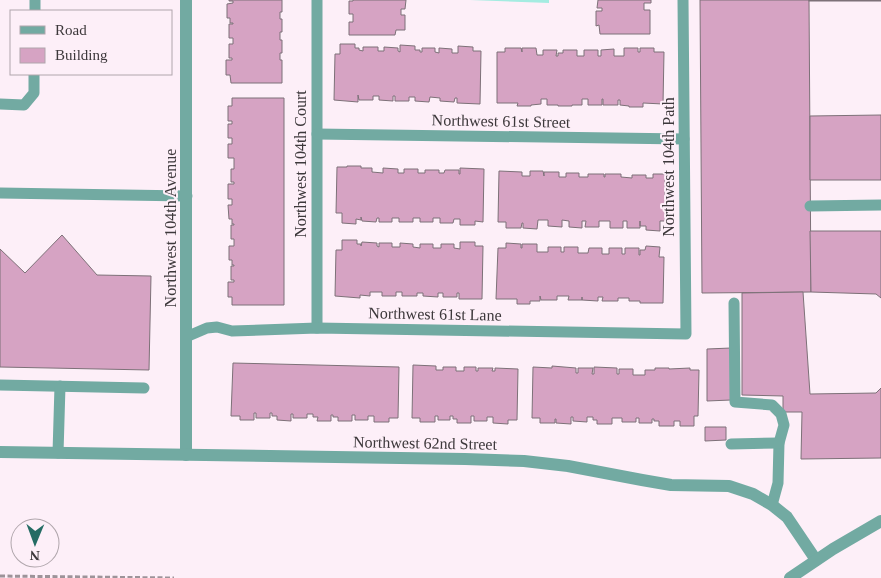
<svg xmlns="http://www.w3.org/2000/svg" width="881" height="578" font-family="'Times New Roman',serif">
<rect width="100%" height="100%" fill="#fdeff8"/>
<path fill="#a4ece1" d="M470,0H549V3Z"/>
<g fill="#d6a3c3" stroke="#7d7178">
<path d="M229,0H282V12H280V19H282V32H280V40H282V53H280V60H282V83H231L230,75H226V60H232V58H229V44H233V38H229V24H233V23H230V18H227V4L233,3V1H229Z"/>
<path d="M353,0H406L405,9H401V15H405V30H396L395,35H349V22H353V14H349V1H353Z"/>
<path d="M598,0H651V3H644V10H650V34H600L599,25L596,26V11H602V8H597Z"/>
<path d="M700,0H809L811,292L702,293Z"/>
<rect x="809" y="0" width="72" height="1"/>
<path d="M340,44H355V48H359V50L363,51V47H378V51H384V47L398,48V51L400,52V45L415,46V50H420V52H422V48H435V52L439,53V48L452,49V53H458V46L473,47V51H481L480,104L457,103V98H455L454,102L440,101V98L430,97L429,102L415,101V97H409V101H395V96H393V101L379,100V96H373V100H359L358,95V102L334,100L335,54H340Z"/>
<path d="M505,48H521L522,52V48H536L537,55H543V50H557L556,56H558V53H563V50H577V56H584V50H598V56H601V50L614,49V56H624V48H638V52H640V48H654V52H664L663,104L643,103V107H629V106L620,105V100H618V105H603V99H602V105H588V99H582V105H572V106H558V105H547V99H541V104L531,105V106H517L518,103H497V52H505Z"/>
<path d="M232,98H284V305H232V297H228V282H234V280H231V266H234V265H232V260H229V246H234V239H231V225H234V224H232V219H229L228,205H232V199H228V184H234V182H231V169H234V158H228V144H232V138H228V124H232V121H228V106H232Z"/>
<path d="M881,115V180H810V116Z"/>
<path d="M347,166H361V168H372V172L383,173V168L398,169V173H404V169H418V173H425V170H439V173H444L445,170H459V174H460V168L484,169L483,222L475,221V225H460V219H454L453,223H440V218H433V222H420V218H413V222H399V218H392V222H379V218H377L376,222L362,221L361,217V220L356,219V224L342,223V213H336L337,167H347Z"/>
<path d="M499,171L522,172V176H530V171H543L544,176V172H559V177H566V173H579V177H588V174H604V177H605V174H621V177L632,178V175H646V178H653V174H665V221H660V231L646,230V226H640V221V228H627V221H623V228H610V221H599V227H585L586,221H582V228L569,227V221L562,220V227L548,226V220H538L537,229L523,228V223H522L521,228H506V222H498Z"/>
<path d="M810,231H881V298L876,294L811,292Z"/>
<path d="M62,235L97,275L151,276L149,370L0,367V249L25,273Z"/>
<path d="M342,240H357V244H361V246L362,242L377,243V246L379,247V243H392V247H400V243L413,244V247L420,248V244H433V248H441V244H454V248L460,249V242H475V246H483L482,299H459V293H457V297H443V293H438V297L423,296V293H417V296H402V292H396V296H382V292H370V296L360,295V298L335,296L336,250H342Z"/>
<path d="M506,243L521,244V248H522V244H537V252H548V247H561V252H564V247H578V253H588L589,248H602V254H609V248H622V254H625V248H639V255H640V250H645L646,246L660,247L659,257H664L663,303H640V301H629V298H618V301H602L603,297H598V301L582,300V297V300H568L569,296H557V300H541L540,296V301H530V304H517V299H496L498,248H506Z"/>
<path d="M803,292L810,394L876,393L881,388V458L801,459L802,412H783V396L742,395V293Z"/>
<path d="M731,348V400L707,401V349Z"/>
<path d="M233,363L399,367L398,418H389V422H374V416H368V420H355V415H352V421H338V417H333V415H331V421H317L318,417H313V414H307V418H293V414H291V421L277,420V416H272V413H270V418H256V413H254V420H240V416H231Z"/>
<path d="M413,365L436,366V370H443V367H456V371H464V367H476V371H478V368H493L492,371H495V368L518,369L517,420H508V424L493,423V417H487V421H474V416H471V423H457V419H453V416H450V420H438V416H435V422H420V418H412Z"/>
<path d="M552,366L576,368V373H578V368H593L592,374H594V367L617,368V374H619V369H633V375H645V370H655V368H669V369L690,368V370H699L698,416H694V426H680V421H674V426H659V421H654V419H652V423H639V418H636V422H622V418H612V424H597V420H593V417H587V422L573,421V417H571V424L556,423V419H555V423H540V418H532L533,367L552,368Z"/>
<path d="M705,427H726V440L705,441Z"/>
</g>
<g fill="none" stroke-linecap="round" stroke-linejoin="round">
<path stroke="#9d9399" stroke-width="3" stroke-dasharray="5 2.5" stroke-linecap="butt" d="M0,576L174,578"/>
<g stroke="#72aaa2" stroke-width="11">
<path d="M317,0V328"/>
<path d="M35,11V0"/>
<path d="M0,104L24,105L34,93V74"/>
<path d="M317,134L684,139"/>
<path d="M0,193L187,196"/>
<path d="M810,206L881,205"/>
<path d="M734,303L735,402L772,405L781,414L784,425L779,443L778,483L772,505"/>
<path d="M186,337L207,328L217,327L232,331L317,328L686,334L683,0"/>
<path d="M0,385L144,388"/>
<path d="M731,444L779,443"/>
<path d="M58,453L60,386"/>
</g>
<g stroke="#72aaa2" stroke-width="12">
<path d="M186,0V455"/>
<path d="M0,452L465,459L524,461L568,466L642,480L671,485L729,486L753,494L772,505L787,517L816,560"/>
<path d="M790,578L833,549L881,521"/>
</g>
</g>
<g text-anchor="middle" dominant-baseline="central" stroke-width="4" stroke-linejoin="round" paint-order="stroke">
<g font-size="16" fill="#3d383b" stroke="#fdeff8">
<text transform="translate(501 121) rotate(1)">Northwest 61st Street</text>
<text transform="translate(300 164) rotate(-90)">Northwest 104th Court</text>
<text transform="translate(668 167) rotate(-90)">Northwest 104th Path</text>
<text transform="translate(170 228) rotate(-90)">Northwest 104th Avenue</text>
<text transform="translate(435 314) rotate(1)">Northwest 61st Lane</text>
<text transform="translate(425 443) rotate(1)">Northwest 62nd Street</text>
</g>
</g>
<rect x="10" y="10" width="162" height="65" fill="#fdeff8" stroke="#b0a6ac"/>
<rect x="20" y="26" width="25" height="8" fill="#72aaa2" stroke="#b0a6ac"/>
<text x="55" y="35" font-size="15" fill="#3d383b">Road</text>
<rect x="20" y="48" width="25" height="15" fill="#d6a3c3" stroke="#b0a6ac"/>
<text x="55" y="60" font-size="15" fill="#3d383b">Building</text>
<g transform="translate(35 543) rotate(181)"><circle r="24" fill="#fdeff8" stroke="#b0a6ac"/>
<path d="M0-4L9 19L0 12L-9 19Z" fill="#246c64"/>
<text y="-8" font-size="14" font-weight="bold" text-anchor="middle" fill="#3d383b">N</text>
</g>
</svg>
